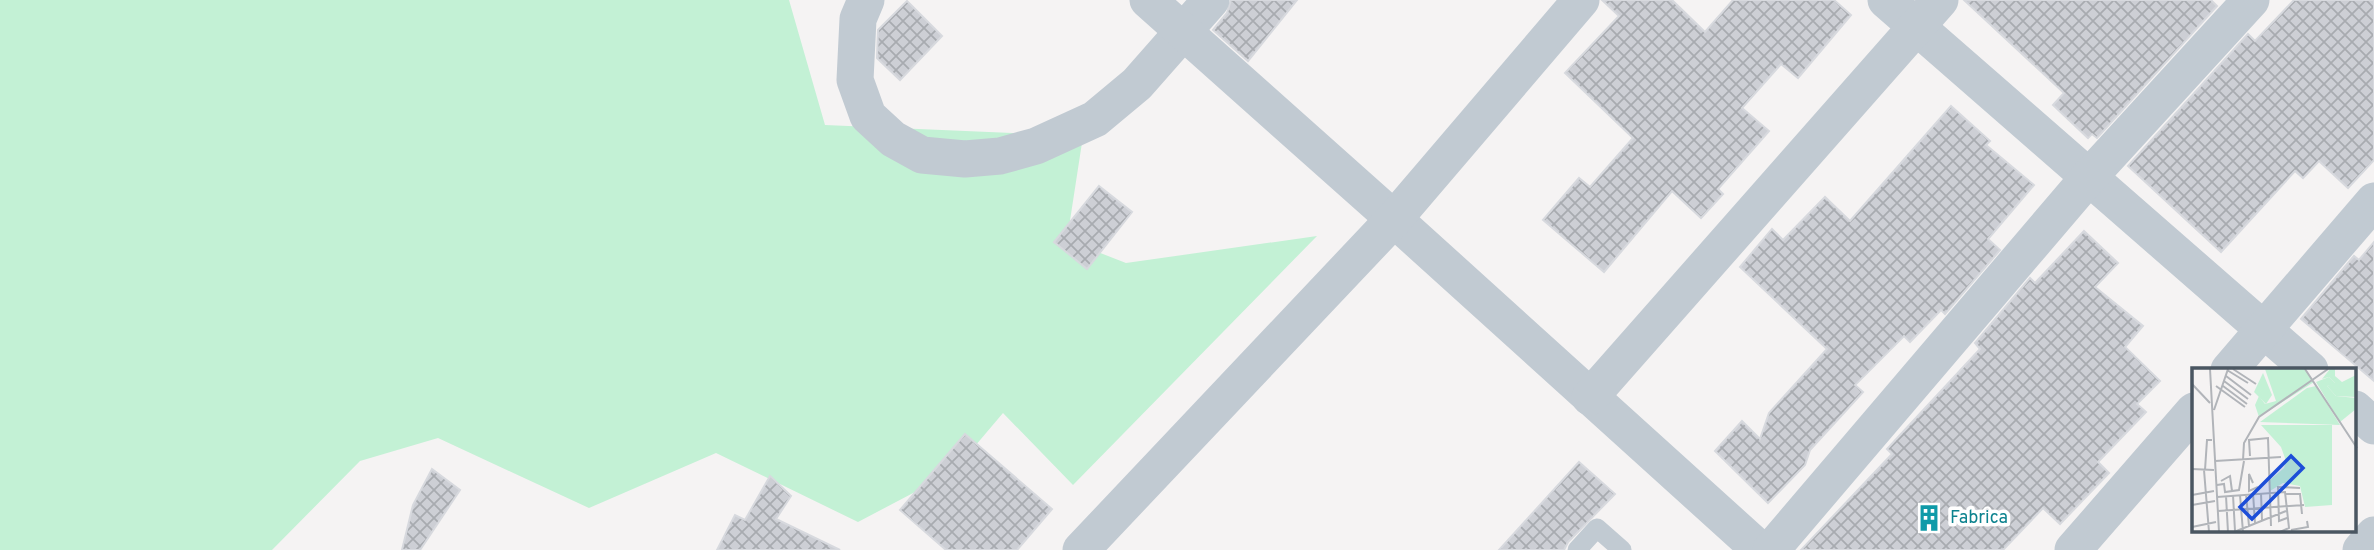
<svg xmlns="http://www.w3.org/2000/svg" width="2374" height="550" font-family="Overpass,sans-serif">
<defs>
<pattern id="building-cross-hatch" width="8" height="8" patternUnits="userSpaceOnUse" patternTransform="scale(1.75)"><rect width="8" height="8" fill="#cdcfd5"/><path d="M0 0l8 8M0 8l8-8" fill="none" stroke="#a8abb0"/></pattern>
</defs>
<rect width="100%" height="100%" fill="#f5f3f3"/>
<path fill="#c3f1d5" d="M0,0H789L825,125L1083,136L1067,240L1126,263L1317,236L1073,485L1003,413L953,472L858,522L716,453L589,508L438,438L360,461L272,550H0Z"/>
<g fill="url(#building-cross-hatch)" stroke="#d7d9de" stroke-width="2">
<path d="M1231,0H1297L1248,61L1213,30L1227,13Z"/>
<path d="M1602,0H1672L1705,32L1733,0H1834L1851,15L1798,78L1781,64L1742,108L1769,131L1718,189L1723,194L1701,218L1672,191L1604,272L1543,220L1579,178L1590,187L1633,138L1565,73L1619,16Z"/>
<path d="M1964,0H2211L2217,6L2097,138L2092,134L2088,138L2053,105L2064,93Z"/>
<path d="M2294,0H2374V160L2348,188L2319,161L2303,178L2295,171L2221,252L2128,166L2248,34L2255,41Z"/>
<path d="M907,1L942,36L900,80L877,58L878,30Z"/>
<path d="M1951,106L1990,141L1986,145L2034,185L1988,239L2000,250L1945,314L1941,310L1910,342L1904,336L1855,385L1863,392L1810,450L1805,465L1768,503L1715,451L1742,421L1760,439L1769,413L1827,349L1740,267L1772,229L1783,240L1825,197L1850,221Z"/>
<path d="M1099,186L1132,212L1087,269L1054,242Z"/>
<path d="M2084,231L2118,263L2095,287L2143,326L2125,347L2160,381L2137,404L2146,412L2098,462L2109,473L2060,524L2043,508L2003,550H1801L1892,454L1887,449L1980,349L1975,343L2030,278L2035,283Z"/>
<path d="M2374,242V381L2301,319L2354,256L2359,260Z"/>
<path d="M965,434L1052,509L1017,550H946L900,510Z"/>
<path d="M1579,462L1615,494L1568,542L1564,550H1499Z"/>
<path d="M432,469L460,490L420,550H402L413,505Z"/>
<path d="M770,476L791,496L776,519L840,550H717L735,515L745,520Z"/>
</g>
<g fill="none" stroke-linecap="round" stroke-linejoin="round">
<path stroke="#c1cad2" stroke-width="19" d="M1577,550L1597,528L1622,550"/>
<g stroke="#c1cad2" stroke-width="37">
<path d="M866,0L858,19L855,80L868,116L893,139L922,155L965,159L1000,156L1036,146L1095,119L1137,84L1211,0"/>
<path d="M1148,0L1394,219L1760,550"/>
<path d="M1886,0L2310,370"/>
<path d="M2229,370L2374,201"/>
<path d="M1590,397L1940,0"/>
<path d="M2355,409L2374,426"/>
<path d="M1081,550L1394,219L1581,0"/>
<path d="M1771,550L2089,177L2251,0"/>
<path d="M2073,550L2194,411"/>
<path d="M2361,550L2374,535"/>
</g>
</g>
<defs>
<symbol id="building-bare" viewBox="-9 -9 18 18"><path d="M-4-6H4V6H1V3H-1V6H-4ZM-2.5-4.3h1.7v1.8h-1.7ZM.8-4.3h1.7v1.8H.8ZM-2.5-1h1.7V.8h-1.7ZM.8-1h1.7V.8H.8Z" fill="#0f9aa8" stroke="#fff" stroke-width="2.5" paint-order="stroke"/></symbol>
</defs>
<g fill-rule="evenodd">
<use href="#building-bare" x="1910" y="499" width="38" height="38"/>
</g>
<g text-anchor="middle" dominant-baseline="central" stroke-width="7" stroke-linejoin="round" paint-order="stroke">
<g font-size="18" fill="#0d838f" stroke="#fff" text-anchor="start">
<text x="1950" y="518">Fabrica</text>
</g>
</g>
<g transform="translate(2192 368)">
<rect width="164" height="164" fill="#f5f3f3"/>
<path d="M137,9L144,16L135,18L144,28L164,30V41L148,54L124,14ZM124,18L148,57L68,54L115,20Z" fill="#c3f1d5"/>
<path d="M73,1H113L122,14L67,49L63,37L67,28L73,36L84,33ZM138,1H143V8L150,14L164,7V29L144,28L135,18L143,15L137,9L130,11Z" fill="#c3f1d5"/>
<path d="M71,5L80,27L74,36L62,24Z" fill="#c3f1d5"/>
<path d="M69,57H140V137L113,139L108,118L91,115L78,123V112L92,100L94,93L89,79Z" fill="#c3f1d5"/>
<path fill="none" stroke="#b1b4b9" stroke-width="2" d="M18,1L27,164M41,1L64,16M113,1L165,80M35,2L56,15M34,8L59,27M32,13L56,31M0,16L18,35M24,18L53,39M31,18L55,36M22,42L36,1M58,88L57,72L76,70L79,158M51,92L52,75L67,49L136,1M23,93L89,89M0,101L22,102M12,102L17,164M13,102L15,72H20M29,113L38,108L40,123M61,115L57,106V123L66,119M25,117L32,116L33,124L47,122L52,93M61,125L63,155M69,125L70,152M54,126L57,158M93,126H108L110,146M0,127L22,123M41,127L43,163M48,127L51,164M34,128L36,164M25,129L93,124L97,160L88,164M0,137L23,133M26,143L112,137M95,150L87,153L86,119L108,120M0,159L24,154M99,162L116,159L115,153M42,164L94,143"/>
<path fill="#1d4ed8" fill-opacity="0.15" stroke="#1d4ed8" stroke-width="3.5" d="M99,88L111,100L60,151L48,139Z"/>
<rect width="164" height="164" fill="none" stroke="#4a5661" stroke-width="3.5"/>
</g>
</svg>
